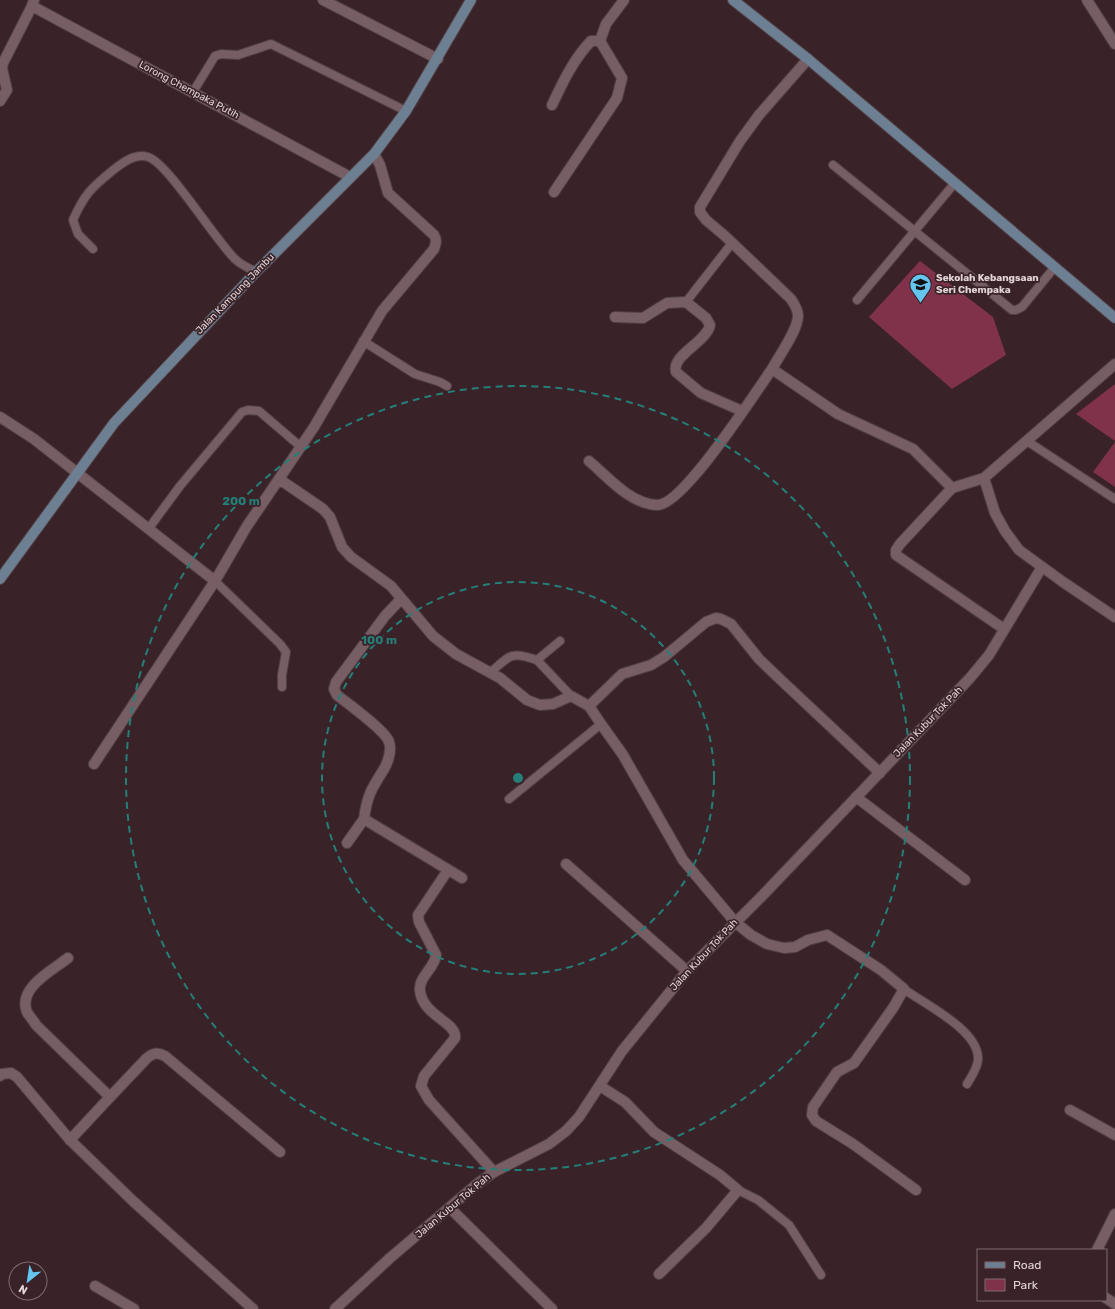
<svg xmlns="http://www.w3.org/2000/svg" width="1115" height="1309" font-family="Rubik,sans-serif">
<rect width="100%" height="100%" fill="#392329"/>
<g fill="#81324b">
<path d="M920,261L993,317L1006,355L952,389L869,317Z"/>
<path d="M1115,384V441L1076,414Z"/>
<path d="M1115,442V487L1093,472Z"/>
</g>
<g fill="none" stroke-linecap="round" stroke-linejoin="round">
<defs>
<g id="lane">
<path d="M193,92L215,56L221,54L238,55L271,44L406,111"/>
<path d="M833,165L1012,310H1016L1022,307L1054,268"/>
<path d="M93,249L78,234L73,220C84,195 91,188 112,171C122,163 134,153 148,157C167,162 216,241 235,259C241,265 249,268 256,272"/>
<path d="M857,300L954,184"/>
<path d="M686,302L732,243"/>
<path d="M363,341L415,374L440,382L447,386"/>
<path d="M1027,441L1115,499"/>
<path d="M149,528L180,486L242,412L248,410L259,411L301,447"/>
<path d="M215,581L280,644L286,652L282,675V687"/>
<path d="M537,660L571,696"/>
<path d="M490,673C510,655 511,651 537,660L560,641"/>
<path d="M509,799L601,724"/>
<path d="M904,989C924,1004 979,1030 978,1059C978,1068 971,1077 967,1084"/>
<path d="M738,1190L758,1200L789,1225L821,1275"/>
</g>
<g id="street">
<path d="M34,0L32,6L350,177"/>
<path d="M323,0L438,59"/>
<path d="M1087,0L1115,44"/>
<path d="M808,59L759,115L740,141L700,207V212L706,220L725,236L791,299C794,304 798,309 798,316C798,330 779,356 772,369L838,414L913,449L952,488L984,478L1115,364"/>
<path d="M0,101L7,90L2,69L3,63L32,6"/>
<path d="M552,105C563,82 573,60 591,41H600"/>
<path d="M554,192L617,98L622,78L600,41L606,24L624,0"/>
<path d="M615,317L643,318L667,303L686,302L706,318L710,325C707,342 671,355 676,372L701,393L742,411"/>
<path d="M0,417L34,439L215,581L247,526L279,479L323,509L330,517L342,547L351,557L391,586L433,636L456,654L500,678L527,700L540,705L553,704L571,696L589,706L601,724L623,755L683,860L735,922L751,935L767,944L784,948L795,947L808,940L827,935L881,970L904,989L893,1008L854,1063L837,1072L813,1107L812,1115L816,1121L853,1144L916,1190"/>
<path d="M589,461C608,477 630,504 657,505C683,506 755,393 772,369"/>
<path d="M984,478L995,513L1005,531L1019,550L1063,582L1115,617"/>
<path d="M279,479L314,427L382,311L434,249C436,243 437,240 434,235L388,193L380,165L374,154"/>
<path d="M952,488L900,544L896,550V555L1004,629"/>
<path d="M401,599L385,616L336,682L334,689L337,695C348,704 386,731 389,742C392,750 388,762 384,769C372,788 367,795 364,819L462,878"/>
<path d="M589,706L622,674L651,665L664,657L706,622L716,618L721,619L731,624L759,659L782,681L880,773"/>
<path d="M94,764L215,581"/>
<path d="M856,797L965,880"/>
<path d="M347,843L364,819"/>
<path d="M566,864L687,971"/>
<path d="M448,870L418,915L419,922L436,955C435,968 418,977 420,991C423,1016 457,1022 455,1038L424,1076L421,1086L429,1100L494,1172"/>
<path d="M68,958C53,970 17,988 27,1012C29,1016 34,1021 36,1025L110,1097L70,1140"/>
<path d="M0,1076L2,1074L11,1073L17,1077L70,1140L134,1202L253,1309"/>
<path d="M600,1086L625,1102L654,1132L720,1175L738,1190L706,1228L659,1274"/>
<path d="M110,1097L147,1058C153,1053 157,1052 165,1056L280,1152"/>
<path d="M1070,1110L1115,1135"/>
<path d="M450,1208L552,1309"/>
<path d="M1097,1250L1115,1214"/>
<path d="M95,1286L134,1309"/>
<path d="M1106,1298L1115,1304"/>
<path d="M335,1309L390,1258L477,1184L494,1172L549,1144L566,1131L579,1117L622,1051L687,971L763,895L970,678L989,655L1042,567"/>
</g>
<g id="secondary">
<path d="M733,0L808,59L1115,318"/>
<path d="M0,579L114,423L256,272L374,154L406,111L471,0"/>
</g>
</defs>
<use href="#lane" stroke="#524045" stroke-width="10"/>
<use href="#street" stroke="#524045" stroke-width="12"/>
<use href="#secondary" stroke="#524045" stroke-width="12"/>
<use href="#lane" stroke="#775e64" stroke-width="8"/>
<use href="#street" stroke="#775e64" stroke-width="10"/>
<use href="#secondary" stroke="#6d7f92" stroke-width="10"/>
</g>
<g fill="none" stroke="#247f78" stroke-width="2" stroke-dasharray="7 5">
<circle cx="518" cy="778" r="196"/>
<circle cx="518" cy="778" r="392"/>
</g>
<defs>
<symbol id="school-pin" viewBox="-11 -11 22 30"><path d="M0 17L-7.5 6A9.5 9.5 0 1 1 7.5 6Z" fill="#65c5ee" stroke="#392329"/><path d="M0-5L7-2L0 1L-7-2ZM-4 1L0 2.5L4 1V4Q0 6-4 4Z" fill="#111"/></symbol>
</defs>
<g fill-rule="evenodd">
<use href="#school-pin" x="908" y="272" width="25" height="34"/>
</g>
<g text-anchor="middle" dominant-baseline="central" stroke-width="3.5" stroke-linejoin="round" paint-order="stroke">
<g font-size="10" fill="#e3d4d7" stroke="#392329">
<text transform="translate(189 90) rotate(28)">Lorong Chempaka Putih</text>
<text transform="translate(235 294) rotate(-46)">Jalan Kampung Jambu</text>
<text transform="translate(928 722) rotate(-46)">Jalan Kubur Tok Pah</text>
<text transform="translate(704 955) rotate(-47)">Jalan Kubur Tok Pah</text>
<text transform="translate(453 1206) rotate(-40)">Jalan Kubur Tok Pah</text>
</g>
<g font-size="10" font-weight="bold" fill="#e3d4d7" stroke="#392329" text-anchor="start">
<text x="936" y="278">Sekolah Kebangsaan<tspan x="936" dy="12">Seri Chempaka</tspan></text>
</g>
</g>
<circle cx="518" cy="778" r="6" fill="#247f78" stroke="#392329" stroke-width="2"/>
<g font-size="12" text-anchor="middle" font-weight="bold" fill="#247f78" stroke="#392329" stroke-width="3.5" stroke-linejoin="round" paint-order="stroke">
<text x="241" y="505">200 m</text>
<text x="379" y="644">100 m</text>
</g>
<rect x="977" y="1249" width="130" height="52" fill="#392329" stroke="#7d6a6f"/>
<rect x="985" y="1262" width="20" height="6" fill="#6d7f92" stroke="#7d6a6f"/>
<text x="1013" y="1269" font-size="12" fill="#e3d4d7">Road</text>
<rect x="985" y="1279" width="20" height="12" fill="#81324b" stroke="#7d6a6f"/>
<text x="1013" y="1289" font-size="12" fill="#e3d4d7">Park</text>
<g transform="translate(28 1281) rotate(210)"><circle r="19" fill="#392329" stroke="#7d6a6f"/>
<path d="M0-3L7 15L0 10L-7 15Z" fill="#65c5ee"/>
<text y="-6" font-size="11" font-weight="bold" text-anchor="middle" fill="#e3d4d7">N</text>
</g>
</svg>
